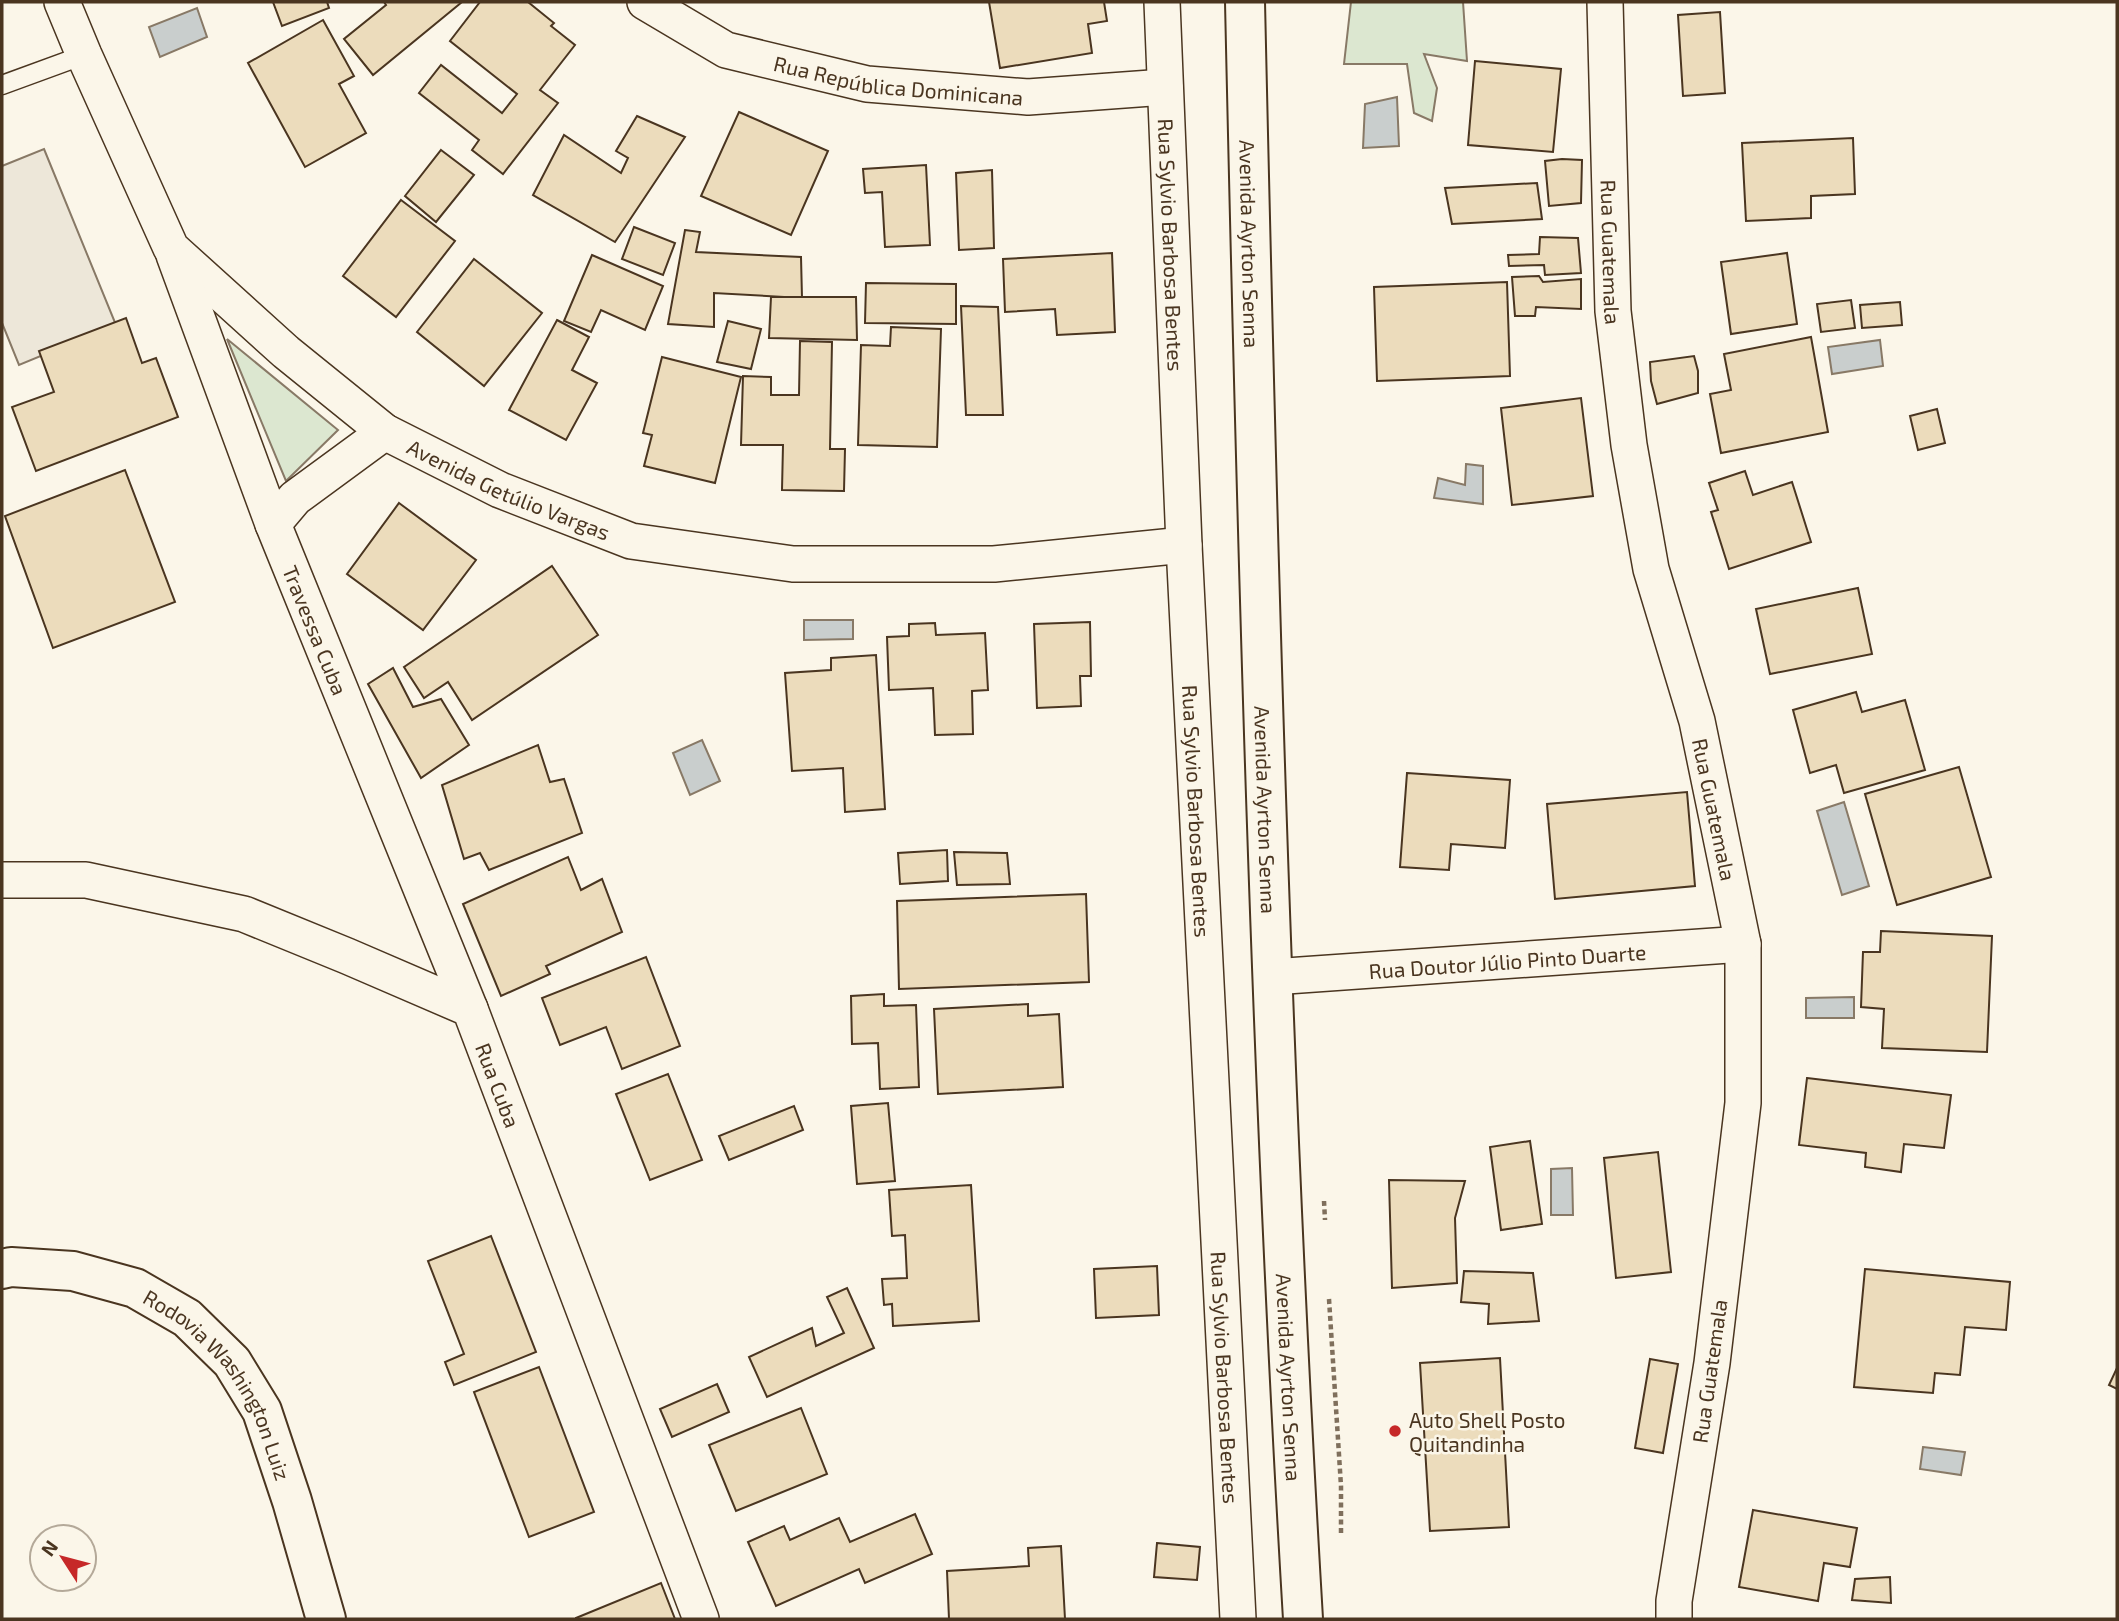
<svg xmlns="http://www.w3.org/2000/svg" width="2119" height="1621" font-family="'Exo 2',sans-serif">
<rect width="100%" height="100%" fill="#fbf6e9"/>
<g fill="#dce7d0" stroke="#887966" stroke-width="2">
<path d="M1351,2H1463L1467,61L1424,54L1437,88L1432,121L1414,113L1407,64H1344Z"/>
<path d="M227,339L338,430L286,481Z"/>
</g>
<path fill="#ede7d9" stroke="#887966" stroke-width="2" d="M44,149L116,325L19,365L2,323V166Z"/>
<g fill="#c9cecd" stroke="#887966" stroke-width="2">
<path d="M197,8L207,37L160,57L149,27Z"/>
<path d="M1397,97L1399,146L1363,148L1365,104Z"/>
<path d="M1880,340L1883,366L1832,374L1828,347Z"/>
<path d="M1466,464L1483,466V504L1434,498L1438,478L1465,485Z"/>
<path d="M804,620H853V639L804,640Z"/>
<path d="M702,740L720,781L690,795L673,753Z"/>
<path d="M1844,802L1869,886L1842,895L1817,811Z"/>
<path d="M1854,997V1018H1806V998Z"/>
<path d="M1572,1168L1573,1215H1551V1169Z"/>
<path d="M1923,1447L1965,1452L1961,1475L1920,1469Z"/>
</g>
<g fill="#ecdcbc" stroke="#4a3520" stroke-width="2">
<path d="M273,2H327L329,8L282,26Z"/>
<path d="M384,2H462L373,75L344,39L386,5Z"/>
<path d="M480,2H528L554,23L551,26L575,45L540,90L558,103L503,174L472,150L479,140L419,93L441,65L502,113L517,94L450,41Z"/>
<path d="M989,2H1104L1107,21L1088,24L1092,53L1000,68Z"/>
<path d="M1720,12L1725,93L1683,96L1678,15Z"/>
<path d="M323,20L354,76L339,84L366,133L305,167L248,63Z"/>
<path d="M1475,61L1561,69L1553,152L1468,145Z"/>
<path d="M739,112L828,151L791,235L701,196Z"/>
<path d="M637,116L685,137L615,242L533,195L564,135L621,173L628,158L616,151Z"/>
<path d="M1853,138L1855,194L1811,196V218L1746,221L1742,143Z"/>
<path d="M441,150L474,175L436,222L405,196Z"/>
<path d="M1562,159L1582,160L1581,203L1549,206L1545,161Z"/>
<path d="M926,165L930,245L885,247L882,192L865,193L863,169Z"/>
<path d="M992,170L994,248L959,250L956,173Z"/>
<path d="M1537,183L1542,219L1452,224L1445,188Z"/>
<path d="M401,200L455,241L396,317L343,276Z"/>
<path d="M634,227L675,243L663,275L622,259Z"/>
<path d="M685,230L700,232L696,252L801,257L802,298L714,293V327L668,324Z"/>
<path d="M1540,237L1578,238L1581,273L1545,275L1544,265L1509,266L1508,255L1539,254Z"/>
<path d="M1112,253L1115,332L1057,335L1055,309L1005,312L1003,259Z"/>
<path d="M1787,253L1797,324L1731,334L1721,262Z"/>
<path d="M592,255L663,286L645,330L601,310L591,332L564,321Z"/>
<path d="M474,259L542,313L484,386L417,332Z"/>
<path d="M1539,276L1543,282L1581,279V309L1536,307L1535,316H1515L1512,277Z"/>
<path d="M1507,282L1510,376L1377,381L1374,287Z"/>
<path d="M866,283L956,284V324L865,323Z"/>
<path d="M771,297H856L857,340L769,338Z"/>
<path d="M1851,300L1855,328L1821,332L1817,304Z"/>
<path d="M1900,302L1902,325L1862,328L1860,305Z"/>
<path d="M961,306L998,307L1003,415H966Z"/>
<path d="M126,318L142,363L156,358L178,417L36,471L12,407L54,392L39,351Z"/>
<path d="M557,320L589,337L572,370L597,383L566,440L509,410Z"/>
<path d="M728,321L761,329L751,369L717,362Z"/>
<path d="M891,327L941,329L937,447L858,445L861,345L890,346Z"/>
<path d="M1811,337L1828,432L1721,453L1710,394L1731,390L1724,354Z"/>
<path d="M800,341L832,342L830,449H845L844,491L782,490L783,445H741L743,376L771,377V395H799Z"/>
<path d="M1694,356L1698,371V393L1657,404L1651,381L1650,362Z"/>
<path d="M662,357L741,377L715,483L644,466L652,435L643,433Z"/>
<path d="M1581,398L1593,496L1512,505L1501,408Z"/>
<path d="M1937,409L1945,443L1918,450L1910,416Z"/>
<path d="M125,470L175,602L53,648L5,516Z"/>
<path d="M1745,471L1753,495L1792,482L1811,542L1729,569L1711,512L1718,510L1709,483Z"/>
<path d="M399,503L476,560L423,630L347,574Z"/>
<path d="M552,566L598,635L472,720L448,682L424,698L404,667Z"/>
<path d="M1858,588L1872,654L1770,674L1756,609Z"/>
<path d="M1090,622L1091,676H1080L1081,706L1037,708L1034,624Z"/>
<path d="M935,623L936,635L985,633L988,690L972,691L973,734L935,735L933,688L889,690L887,637L909,636V624Z"/>
<path d="M876,655L885,809L845,812L843,768L792,771L785,673L831,670V658Z"/>
<path d="M393,668L413,707L441,699L469,745L421,778L368,684Z"/>
<path d="M1856,692L1862,712L1905,700L1925,770L1844,793L1836,765L1810,773L1793,710Z"/>
<path d="M538,745L550,782L564,779L582,833L489,870L480,853L464,859L442,785Z"/>
<path d="M1959,767L1991,877L1897,905L1865,794Z"/>
<path d="M1407,773L1510,780L1505,848L1451,844L1449,870L1400,867Z"/>
<path d="M1687,792L1695,886L1555,899L1547,804Z"/>
<path d="M947,850L948,881L900,884L898,853Z"/>
<path d="M954,852L1007,853L1010,884L957,885Z"/>
<path d="M568,857L581,890L602,879L622,932L546,966L550,974L501,996L463,904Z"/>
<path d="M1086,894L1089,982L899,989L897,901Z"/>
<path d="M1881,931L1992,936L1987,1052L1882,1048L1884,1009L1861,1007L1863,952H1880Z"/>
<path d="M646,957L680,1046L622,1069L606,1027L560,1045L542,998Z"/>
<path d="M884,994V1006L916,1005L919,1087L880,1089L878,1043L852,1044L851,996Z"/>
<path d="M1028,1004V1016L1059,1014L1063,1087L938,1094L934,1009Z"/>
<path d="M668,1074L702,1160L650,1180L616,1094Z"/>
<path d="M1807,1078L1951,1095L1944,1148L1904,1144L1901,1172L1865,1167L1866,1153L1799,1145Z"/>
<path d="M888,1103L895,1181L857,1184L851,1106Z"/>
<path d="M794,1106L803,1130L729,1160L719,1136Z"/>
<path d="M1530,1141L1542,1224L1501,1230L1490,1147Z"/>
<path d="M1658,1152L1671,1272L1616,1278L1604,1158Z"/>
<path d="M1389,1180L1465,1181L1455,1218L1457,1283L1392,1288Z"/>
<path d="M971,1185L979,1321L893,1326L892,1304L884,1305L882,1279L907,1278L905,1235L892,1236L889,1190Z"/>
<path d="M491,1236L536,1352L454,1385L445,1362L464,1354L428,1261Z"/>
<path d="M1157,1266L1159,1315L1096,1318L1094,1269Z"/>
<path d="M1865,1269L2010,1282L2006,1330L1965,1327L1960,1375L1935,1373L1933,1393L1854,1387Z"/>
<path d="M1464,1271L1533,1273L1539,1321L1488,1324L1489,1304L1461,1302Z"/>
<path d="M847,1288L874,1348L767,1397L749,1357L812,1328L816,1346L844,1333L827,1297Z"/>
<path d="M1500,1358L1509,1527L1430,1531L1420,1363Z"/>
<path d="M1650,1359L1678,1364L1663,1453L1635,1448Z"/>
<path d="M539,1367L594,1512L529,1537L474,1392Z"/>
<path d="M2117,1368V1389L2109,1385Z"/>
<path d="M717,1384L729,1412L672,1437L660,1409Z"/>
<path d="M801,1408L827,1474L736,1511L709,1445Z"/>
<path d="M1753,1510L1857,1528L1850,1567L1824,1563L1818,1601L1739,1587Z"/>
<path d="M915,1514L932,1554L865,1583L859,1569L776,1606L748,1542L784,1526L790,1540L839,1518L850,1542Z"/>
<path d="M1157,1543L1200,1547L1197,1580L1154,1577Z"/>
<path d="M1061,1546L1065,1619H949L947,1571L1029,1566L1028,1548Z"/>
<path d="M1890,1577L1891,1603L1852,1600L1855,1579Z"/>
<path d="M661,1583L675,1619H576V1618Z"/>
</g>
<g fill="none" stroke-linecap="round" stroke-linejoin="round">
<defs>
<path id="service" d="M2,85L84,55"/>
<g id="minor">
<path id="s1" d="M62,2L84,55L171,248L286,352L385,432L500,490L631,541L793,564H994L1184,545"/>
<path id="s2" d="M645,2L726,50L867,84L1028,97L1165,87"/>
<path id="s3" d="M1162,2L1184,545L1238,1619"/>
<path id="s4" d="M1605,2L1613,311L1629,445L1651,569L1697,721L1743,944V1103L1712,1363L1674,1601V1619"/>
<path id="s5" d="M174,255L273,524L470,1009"/>
<path d="M273,524L295,498L385,432"/>
<path id="s6" d="M2,880H86L244,914L347,956L470,1009L701,1619"/>
<path id="s7" d="M1272,977L1743,944"/>
</g>
<g id="secondary">
<path id="s8" d="M1245,2C1257,541 1271,1081 1303,1619"/>
</g>
<g id="motorway">
<path id="s9" d="M2,1269L11,1267L73,1271L135,1288L187,1318L232,1362L262,1411L292,1501L326,1619"/>
</g>
</defs>
<use href="#service" stroke="#4a3520" stroke-width="21"/>
<use href="#minor" stroke="#4a3520" stroke-width="38"/>
<use href="#secondary" stroke="#4a3520" stroke-width="42"/>
<use href="#motorway" stroke="#4a3520" stroke-width="42"/>
<g stroke="#7f6f5c" stroke-width="4.5" stroke-dasharray="5 3.5" stroke-linecap="butt">
<path d="M1324,1201L1325,1220"/>
<path d="M1329,1299L1341,1486V1535"/>
</g>
<use href="#service" stroke="#fbf6e9" stroke-width="18"/>
<use href="#minor" stroke="#fbf6e9" stroke-width="35"/>
<use href="#secondary" stroke="#fbf6e9" stroke-width="38"/>
<use href="#motorway" stroke="#fbf6e9" stroke-width="38"/>
</g>
<circle fill="#c62828" stroke="#fbf6e9" stroke-width="2.5" cx="1395" cy="1431" r="7"/>
<g text-anchor="middle" dominant-baseline="central" stroke-width="5" stroke-linejoin="round" paint-order="stroke">
<g font-size="21" fill="#4a3520" stroke="#fbf6e9">
<text stroke="none"><textPath href="#s2" startOffset="270">Rua República Dominicana</textPath></text>
<text stroke="none"><textPath href="#s3" startOffset="243">Rua Sylvio Barbosa Bentes</textPath></text>
<text stroke="none"><textPath href="#s8" startOffset="242">Avenida Ayrton Senna</textPath></text>
<text stroke="none"><textPath href="#s4" startOffset="250">Rua Guatemala</textPath></text>
<text stroke="none"><textPath href="#s1" startOffset="688">Avenida Getúlio Vargas</textPath></text>
<text stroke="none"><textPath href="#s5" startOffset="401">Travessa Cuba</textPath></text>
<text stroke="none"><textPath href="#s4" startOffset="819">Rua Guatemala</textPath></text>
<text stroke="none"><textPath href="#s3" startOffset="810">Rua Sylvio Barbosa Bentes</textPath></text>
<text stroke="none"><textPath href="#s8" startOffset="808">Avenida Ayrton Senna</textPath></text>
<text stroke="none"><textPath href="#s7" startOffset="236">Rua Doutor Júlio Pinto Duarte</textPath></text>
<text stroke="none"><textPath href="#s6" startOffset="572">Rua Cuba</textPath></text>
<text transform="translate(1709 1371) rotate(-82)">Rua Guatemala</text>
<text stroke="none"><textPath href="#s3" startOffset="1377">Rua Sylvio Barbosa Bentes</textPath></text>
<text stroke="none"><textPath href="#s8" startOffset="1376">Avenida Ayrton Senna</textPath></text>
<text stroke="none"><textPath href="#s9" startOffset="268">Rodovia Washington Luiz</textPath></text>
</g>
<g font-size="21" fill="#4a3520" stroke="#fbf6e9" text-anchor="start">
<text x="1409" y="1419">Auto Shell Posto<tspan x="1409" dy="24">Quitandinha</tspan></text>
</g>
</g>
<rect width="2119" height="1621" fill="none" stroke="#4a3520" stroke-width="7"/>
<g transform="translate(63 1558) rotate(306)"><circle r="33" fill="#fbf6e9" stroke="#b4a999" stroke-width="2"/>
<path d="M0-5L12 26L0 18L-12 26Z" fill="#c62828"/>
<text y="-10" font-size="19" font-weight="bold" text-anchor="middle" fill="#4a3520">N</text>
</g>
</svg>
